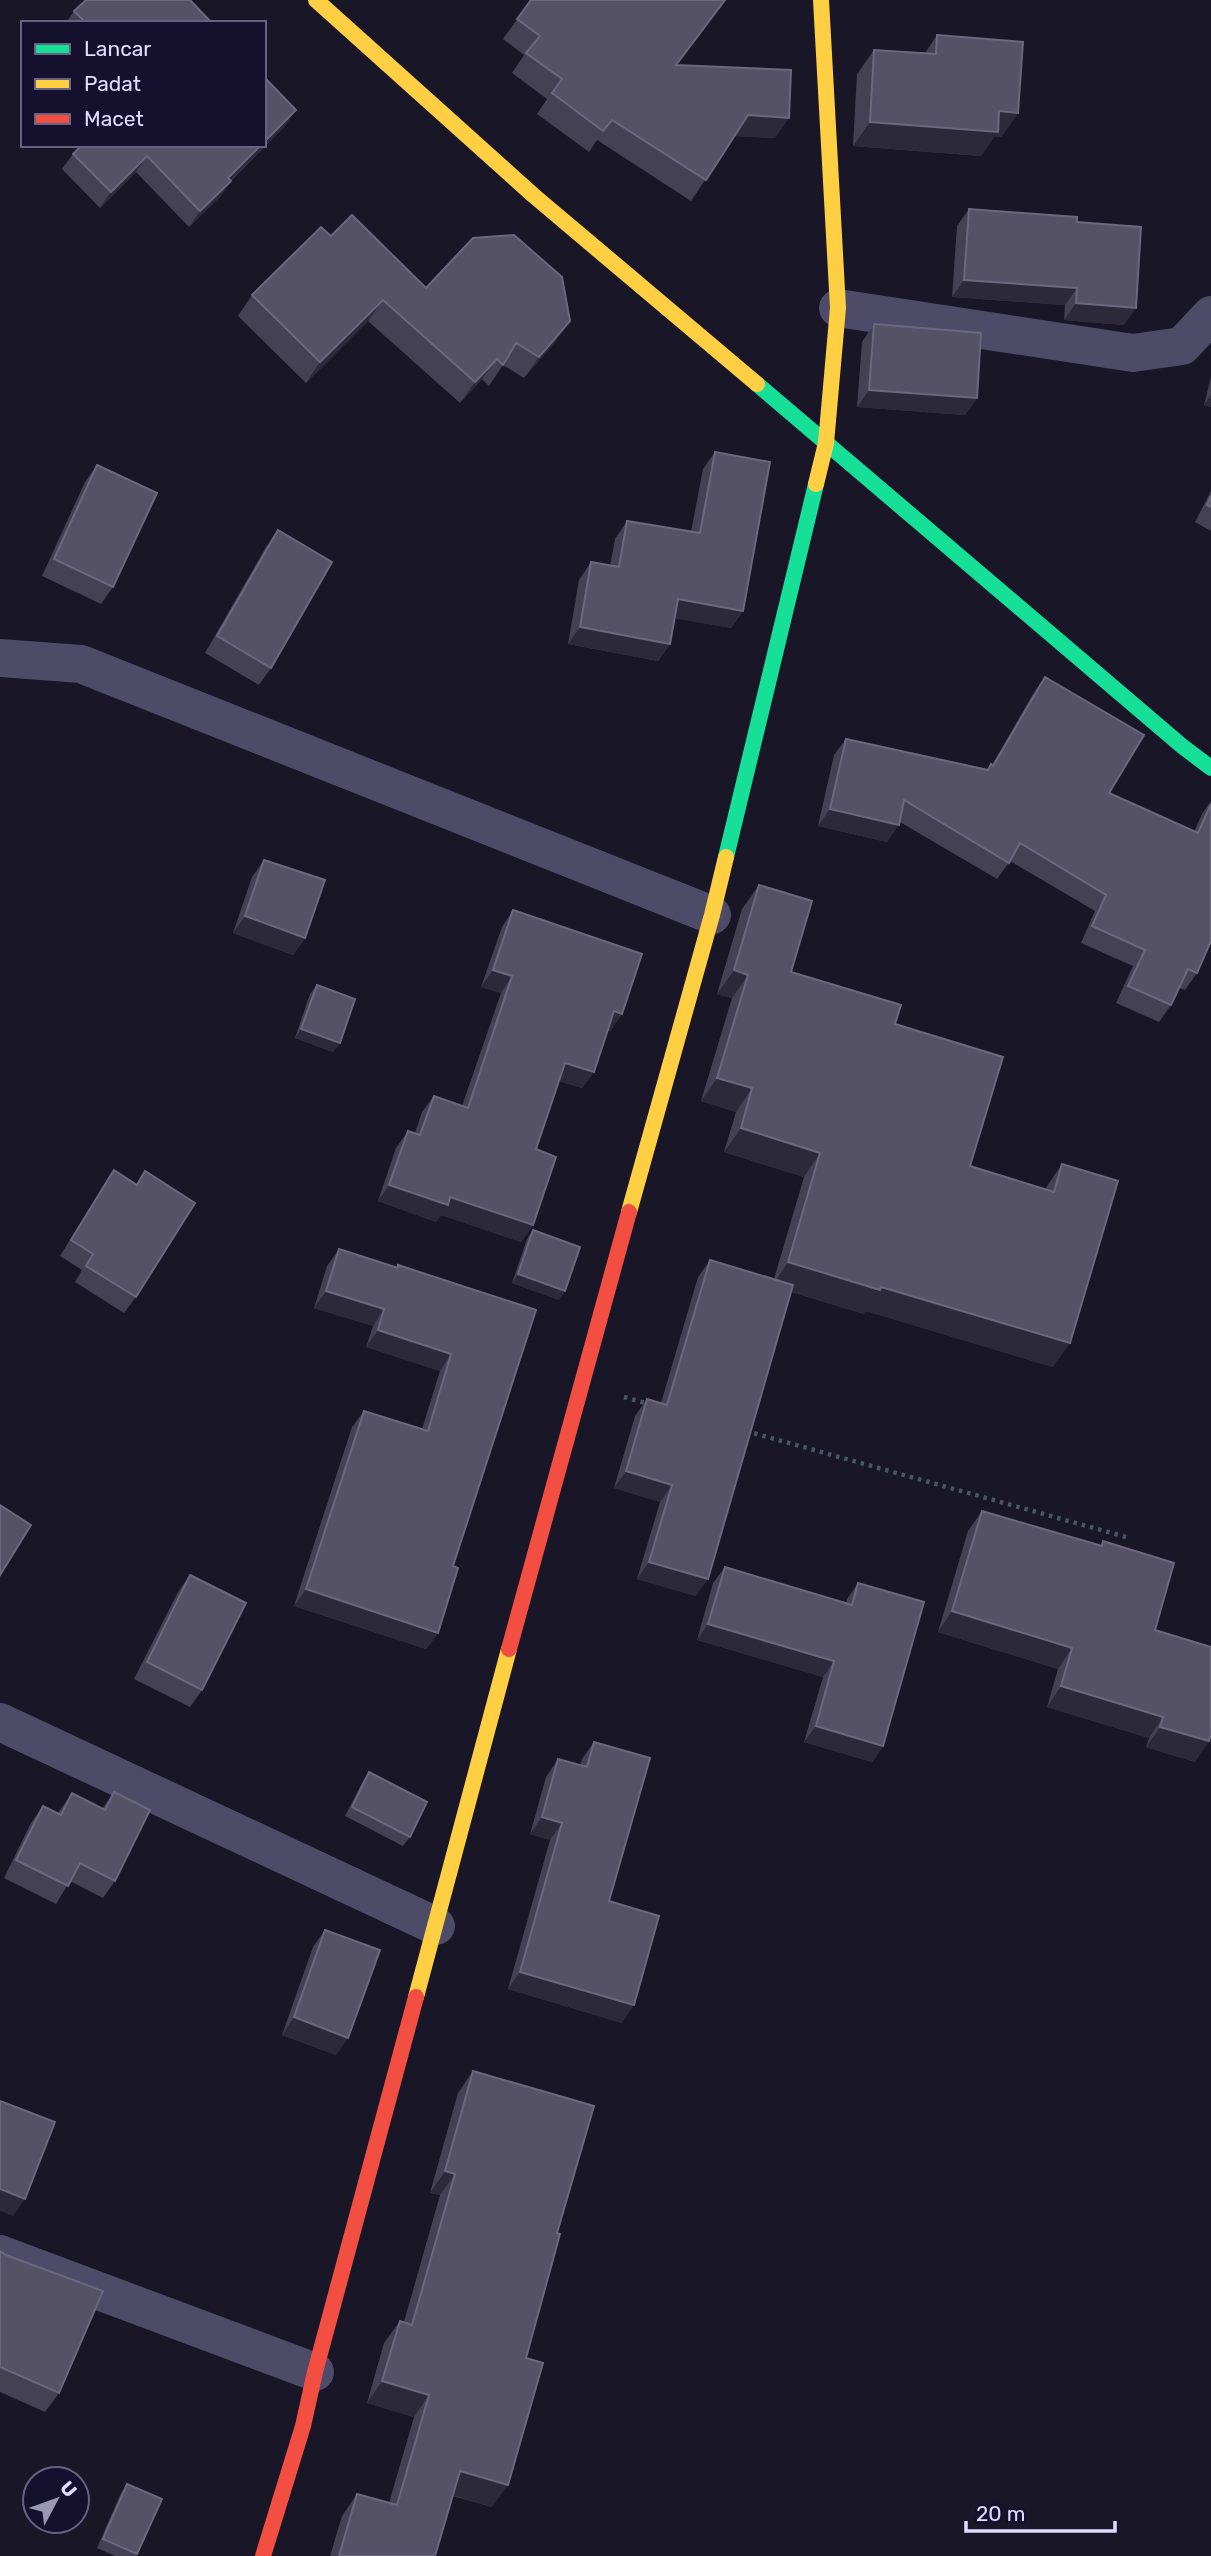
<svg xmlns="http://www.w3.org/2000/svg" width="1211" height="2556" font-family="Rubik,sans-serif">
<rect width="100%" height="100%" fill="#191627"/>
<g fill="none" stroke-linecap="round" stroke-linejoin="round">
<g stroke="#475566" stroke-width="4.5" stroke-dasharray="3.5 5" stroke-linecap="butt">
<path d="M624,1397L649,1404"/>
<path d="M746,1431L1126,1537"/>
</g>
<g stroke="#4d4b68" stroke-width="38">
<path d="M838,308L1133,353L1182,346L1211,315"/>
<path d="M0,658L81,664L712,915"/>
<path d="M0,1722L436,1926"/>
<path d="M0,2254L315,2372"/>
</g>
<g stroke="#16e098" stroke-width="16">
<path d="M757,384L1182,746L1211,768"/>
<path d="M726,857L816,484"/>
</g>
<g stroke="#ffcf43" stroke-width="16">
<path d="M316,0L533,195L757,384"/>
<path d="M816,484L826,443L838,308L821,0"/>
<path d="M629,1212L712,915L726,857"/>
<path d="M416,1997L509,1649"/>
</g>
<g stroke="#f24e42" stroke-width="16">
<path d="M509,1649L629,1212"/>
<path d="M263,2556L303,2426L315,2372L416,1997"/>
</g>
</g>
<g fill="#444155">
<path d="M531,0H725L677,65L775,138L735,136L691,201L597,140L589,152L537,114L547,99L512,73L524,55L503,39Z"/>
<path d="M74,11L212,23H66Z"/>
<path d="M937,35L1018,113L1001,137H994L981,156L853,146L857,74L874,50L925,53Z"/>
<path d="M285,126L231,181L220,197L189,227L136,172L100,208L62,169L73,154Z"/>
<path d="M969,209L1077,222L1124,325L1064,320L1065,305L952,297L957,226Z"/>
<path d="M331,236L426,288L555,342L524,378L503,365L489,386L482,379L460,403L368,321L306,383L238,316L252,295Z"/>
<path d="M874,324L977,398L965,415L857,407L862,342Z"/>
<path d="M1211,377V407L1204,405Z"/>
<path d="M715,452L743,611L731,628L675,618L670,644L658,661L568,644L579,580L591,562L610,566L615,539L627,521L691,532L703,469Z"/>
<path d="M97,465L113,587L101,604L42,576L85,482Z"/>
<path d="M1211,491V531L1195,522Z"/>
<path d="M278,530L271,668L259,685L205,653L266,547Z"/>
<path d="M1045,677L1109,793L1194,832L1202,814L1211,801V941L1197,973L1185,990L1179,988L1171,1005L1159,1022L1116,1003L1133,966L1081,943L1095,911L1010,861L997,879L900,822L887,842L818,826L834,755L846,739L987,770L992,765L1033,694Z"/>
<path d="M264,860L305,938L293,955L233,933L252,877Z"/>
<path d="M759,885L791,972L895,1024L970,1166L1045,1189L1062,1164L1053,1367L866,1311L864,1314L791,1292L696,1596L637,1579L660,1502L614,1488L635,1416L647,1399L661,1403L698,1277L710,1260L774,1279L804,1177L724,1152L736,1112L701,1101L732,998L717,994L742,909Z"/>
<path d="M513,910L622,1014L610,1031L607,1030L594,1072L582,1088L559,1081L536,1149L533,1225L521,1242L441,1215L436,1222L378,1201L396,1148L408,1131L415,1133L422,1112L434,1096L462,1106L501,993L481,987L502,927Z"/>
<path d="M317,985L340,1043L333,1052L295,1038L310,994Z"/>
<path d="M114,1170L136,1185L145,1171L136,1297L124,1313L75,1282L82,1270L60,1256L103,1187Z"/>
<path d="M533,1230L559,1300L512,1283L527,1239Z"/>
<path d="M339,1249L397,1268L398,1265L536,1310L453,1566L438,1633L426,1649L294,1606L352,1427L364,1411L422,1429L440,1371L366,1347L373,1326L314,1308L327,1266Z"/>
<path d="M982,1511L1100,1546L1103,1541L1155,1630L1195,1762L1146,1747L1149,1738L1047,1707L1058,1669L938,1632L968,1531Z"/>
<path d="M725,1567L846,1603L847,1599L858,1583L883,1746L872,1762L804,1742L823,1677L697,1640L713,1583Z"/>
<path d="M190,1575L202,1690L190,1707L134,1679L178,1592Z"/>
<path d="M594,1742L609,1901L622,2023L508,1989L550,1840L530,1834L546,1777L558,1759L580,1766L582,1759Z"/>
<path d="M369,1772L410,1837L403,1846L345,1816L363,1781Z"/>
<path d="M114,1792L115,1881L103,1898L70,1881L56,1904L4,1878L31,1823L43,1806L58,1813L72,1793L102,1809Z"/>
<path d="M325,1930L336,2055L282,2035L313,1947Z"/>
<path d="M473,2071L557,2233L526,2358L492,2507L453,2496L435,2556H330L342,2516L357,2494L389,2503L414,2417L367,2403L384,2343L400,2321L404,2322L440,2195L430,2193L458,2093Z"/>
<path d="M0,2251L59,2393L45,2412L0,2392Z"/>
<path d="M127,2484L137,2554L136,2556H115L97,2548L121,2493Z"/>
</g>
<g fill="#2c293b">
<path d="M296,110L285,126L217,194L228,178L261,145H264V142Z"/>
<path d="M999,111L1018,113L1001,137H994L981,156L853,146L870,122Z"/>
<path d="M748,115L789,118L775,138L734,136Z"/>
<path d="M147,156L136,172L100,208L111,192Z"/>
<path d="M231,181L220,197L189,227L200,211Z"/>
<path d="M964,280L1077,288L1065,305L952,297Z"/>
<path d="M383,300L368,321L306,383L320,362Z"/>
<path d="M1076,303L1136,308L1124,325L1064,320Z"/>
<path d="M570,321L555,342L524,378L539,357Z"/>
<path d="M497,359L482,379L460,403L475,382Z"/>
<path d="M869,390L977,398L965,415L857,407Z"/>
<path d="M1211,395V407L1204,405Z"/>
<path d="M678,599L743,611L731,628L666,617Z"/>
<path d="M580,627L670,644L658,661L568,644Z"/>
<path d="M830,809L899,825L887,842L818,826Z"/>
<path d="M245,916L305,938L293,955L233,933Z"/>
<path d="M493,970L512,976L501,993L481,987Z"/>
<path d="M734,970L748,975L732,998L717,994Z"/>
<path d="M614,1011L622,1014L610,1031L602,1028Z"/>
<path d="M301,1029L340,1043L333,1052L295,1038Z"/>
<path d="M565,1063L594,1072L582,1088L553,1079Z"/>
<path d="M717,1078L752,1088L736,1112L701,1101Z"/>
<path d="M741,1128L820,1153L804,1177L724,1152Z"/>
<path d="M389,1185L450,1197L533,1225L521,1242L441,1215L436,1222L378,1201Z"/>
<path d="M788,1262L881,1287L1070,1343L1053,1367L866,1311L864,1314L772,1286Z"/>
<path d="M518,1274L565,1291L559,1300L512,1283Z"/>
<path d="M326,1291L384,1309L373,1326L314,1308Z"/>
<path d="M378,1330L451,1354L440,1371L366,1347Z"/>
<path d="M626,1471L672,1485L660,1502L614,1488Z"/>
<path d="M649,1562L708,1579L696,1596L637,1579Z"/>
<path d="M306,1589L438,1633L426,1649L294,1606Z"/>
<path d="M952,1611L1072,1648L1058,1669L938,1632Z"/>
<path d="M708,1624L834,1661L823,1677L697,1640Z"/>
<path d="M1061,1686L1163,1717L1149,1738L1047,1707Z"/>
<path d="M816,1726L883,1746L872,1762L804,1742Z"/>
<path d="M1160,1727L1209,1741L1195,1762L1146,1747Z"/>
<path d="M542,1817L562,1823L550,1840L530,1834Z"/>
<path d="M520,1972L634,2005L622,2023L508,1989Z"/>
<path d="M294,2017L348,2038L336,2055L282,2035Z"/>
<path d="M445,2171L455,2174L440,2195L430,2193Z"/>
<path d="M0,2189L25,2199L13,2216L0,2211Z"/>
<path d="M382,2381L429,2395L414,2417L367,2403Z"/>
<path d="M460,2471L508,2485L492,2507L445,2493Z"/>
</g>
<g fill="#555167" stroke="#6a677f" stroke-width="2">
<path d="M86,0H190L212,23H86L74,11Z"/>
<path d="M531,0H725L676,65L791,70L789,118L748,115L706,180L612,120L603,131L552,93L562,79L526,53L540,36L517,19Z"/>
<path d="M937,35L1023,42L1018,113L999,111L998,132L870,122L874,50L936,54Z"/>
<path d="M264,77L296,110L264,142Z"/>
<path d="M82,145H261L228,178L231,181L200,211L147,156L111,192L73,154Z"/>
<path d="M969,209L1077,217V222L1141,227L1136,308L1076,303L1077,288L964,280Z"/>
<path d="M352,215L426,288L473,238L514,235L562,277L570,321L539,357L516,343L503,365L497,359L475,382L383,300L320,362L252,295L321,227L331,236Z"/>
<path d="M874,324L981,333L977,398L869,390Z"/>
<path d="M715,452L770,462L743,611L678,599L670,644L580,627L591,562L619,567L627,521L700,533Z"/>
<path d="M97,465L157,493L113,587L54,559Z"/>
<path d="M1211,496V507L1207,505Z"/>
<path d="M278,530L332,562L271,668L217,636Z"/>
<path d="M1045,677L1144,735L1109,793L1198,833L1211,804V941L1197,973L1188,969L1171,1005L1128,986L1145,950L1092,926L1106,895L1020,843L1009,863L904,800L899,825L830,809L846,739L988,770L991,764L993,766Z"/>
<path d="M264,860L325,880L305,938L245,916Z"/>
<path d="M759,885L812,901L791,972L901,1005L895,1024L1003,1057L970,1166L1054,1192L1062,1164L1118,1181L1070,1343L881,1287L880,1290L788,1262L820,1153L741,1128L752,1088L717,1078L748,975L734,970Z"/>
<path d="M513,910L642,954L622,1014L614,1011L594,1072L565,1063L536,1149L556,1157L533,1225L450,1197L448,1205L389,1185L408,1131L420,1135L434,1096L468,1108L512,976L493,970Z"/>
<path d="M317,985L355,999L340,1043L301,1029Z"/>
<path d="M114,1170L137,1185L145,1171L195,1203L136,1297L86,1266L93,1254L71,1240Z"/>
<path d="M533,1230L580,1247L565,1291L518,1274Z"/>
<path d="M339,1249L398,1268V1265L536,1310L453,1566L458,1568L438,1633L306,1589L364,1411L428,1431L451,1354L378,1330L384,1309L326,1291Z"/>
<path d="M710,1260L793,1285L708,1579L649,1562L672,1485L626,1471L647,1399L667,1405Z"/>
<path d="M0,1505L31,1525L0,1575Z"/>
<path d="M982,1511L1102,1546L1103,1541L1174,1563L1155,1630L1211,1647V1735L1209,1741L1160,1727L1163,1717L1061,1686L1072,1648L952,1611Z"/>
<path d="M725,1567L852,1605L858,1583L924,1602L883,1746L816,1726L834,1661L708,1624Z"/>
<path d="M190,1575L246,1603L202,1690L147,1662Z"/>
<path d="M594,1742L650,1758L609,1901L659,1916L634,2005L520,1972L562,1823L542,1817L558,1759L587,1767Z"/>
<path d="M369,1772L427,1802L410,1837L352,1807Z"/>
<path d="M114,1792L150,1810L115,1881L80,1863L68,1886L16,1860L43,1806L61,1815L72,1793L105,1810Z"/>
<path d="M325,1930L380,1950L348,2038L294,2017Z"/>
<path d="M473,2071L594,2106L557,2233L560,2234L526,2358L543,2363L508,2485L460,2471L435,2556H339L357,2494L397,2505L429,2395L382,2381L400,2321L412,2325L455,2174L445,2171Z"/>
<path d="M0,2101L55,2122L25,2199L0,2189Z"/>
<path d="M0,2251L6,2255L103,2291L59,2393L0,2367Z"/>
<path d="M127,2484L162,2499L137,2554L103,2539Z"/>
</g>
<rect x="21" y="21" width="245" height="126" fill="#15102d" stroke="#666281" stroke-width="2"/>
<rect x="35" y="44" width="35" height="10" fill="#16e098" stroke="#666281" stroke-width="2"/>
<text x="84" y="56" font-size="21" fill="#e0dcff">Lancar</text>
<rect x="35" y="79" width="35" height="10" fill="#ffcf43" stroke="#666281" stroke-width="2"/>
<text x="84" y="91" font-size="21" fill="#e0dcff">Padat</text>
<rect x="35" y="114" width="35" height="10" fill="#f24e42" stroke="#666281" stroke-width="2"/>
<text x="84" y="126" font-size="21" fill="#e0dcff">Macet</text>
<g transform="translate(56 2500) rotate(49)"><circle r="33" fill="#15102d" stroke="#666281" stroke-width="2"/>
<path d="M0-5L12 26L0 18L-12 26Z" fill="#9a97b3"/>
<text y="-10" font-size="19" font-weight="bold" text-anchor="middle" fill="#e0dcff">U</text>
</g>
<path d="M966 2521v10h149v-10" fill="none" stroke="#e0dcff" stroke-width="3.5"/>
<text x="976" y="2521" font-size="21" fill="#e0dcff" stroke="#15102d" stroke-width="5" paint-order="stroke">20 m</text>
</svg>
